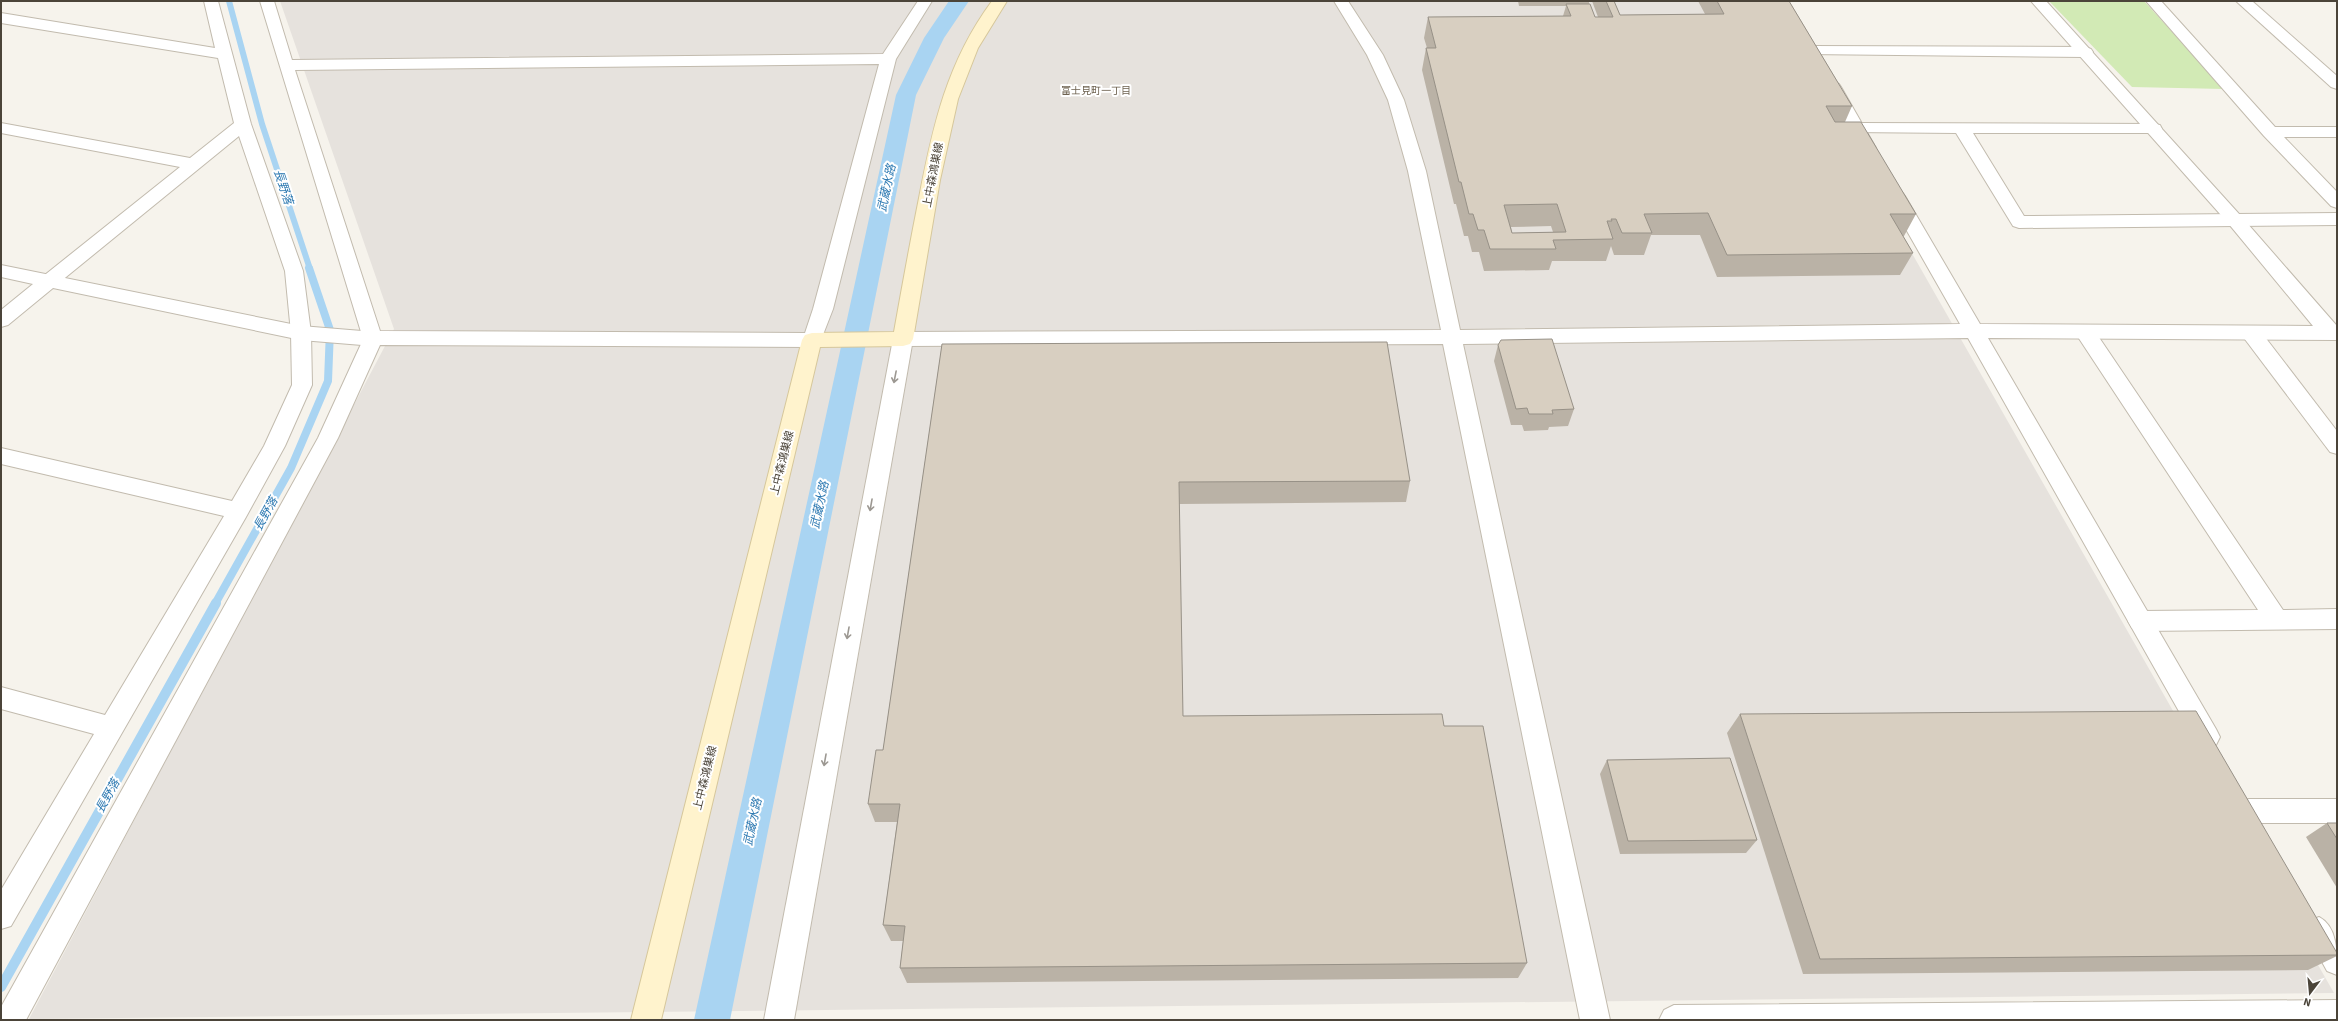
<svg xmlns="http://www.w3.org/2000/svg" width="2338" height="1021" font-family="'Source Sans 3','Noto Sans JP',sans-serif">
<rect width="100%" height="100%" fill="#f6f3ec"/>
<path fill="#e6e2dd" d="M280,1H1768L2334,993L29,1019L394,329Z"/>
<path fill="#d2eab5" d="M2049,1H2144L2224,89L2132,87Z"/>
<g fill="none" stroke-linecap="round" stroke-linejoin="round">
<path stroke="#a9d4f2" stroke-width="6" d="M229,1L262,124L310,269"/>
<path stroke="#a9d4f2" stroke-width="8" d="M215,604L291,468L328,381L330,330L309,268"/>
<path stroke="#a9d4f2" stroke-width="10" d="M1,987L216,603"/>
<path fill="#a9d4f2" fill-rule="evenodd" d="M949,1H969L944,38L916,95L730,1020H694L896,95L924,38Z"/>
<defs>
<g id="minor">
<path d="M204,1H218L251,124L303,271L311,333L312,385L285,446L246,517L11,926L1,929V890L94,734L1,709V687L105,715L224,516L1,464V448L232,501L264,446L292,385L291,333L285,271L239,136L55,286L48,288L41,286L39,282L41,278L180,167L1,133V123L190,158L234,123L218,58L1,23V13L215,48Z"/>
<path d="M260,1H274L292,60L883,54L918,1H932L896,59L833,309L819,345L812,347L380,345L338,438L26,1020H1V1007L318,438L361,344L355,343L352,338L355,333L361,332ZM879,64L813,309L805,333L380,331L295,70Z"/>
<path d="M2146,1H2161L2275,127H2337V137H2284L2337,192V208L2331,206L2264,136Z"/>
<path d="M2236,1H2252L2337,76V89L2331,87Z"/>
<path d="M1812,46L2085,47L2091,49L2093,52L2091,55L2085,57L1806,54L1804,51L1806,48Z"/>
<path d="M1856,123L2154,124L2160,125L2162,129L2160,133H1973L2024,216L2337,213V225L2019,228L2013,226L1956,133L1850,132L1848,128L1850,124Z"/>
<path d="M2085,325L2092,327L2283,610L2337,609V629L2140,631L2132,628L2128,621L2132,614L2140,611L2258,610L2078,337L2075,332L2078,327Z"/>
<path d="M2251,326L2258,328L2337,431V454L2330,452L2244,338L2241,333L2244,328Z"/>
<path d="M903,332L910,334L913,339L794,1020H764L893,339L896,334Z"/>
<path d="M2249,799H2337V823H2249L2240,820L2236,811L2240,802Z"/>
<path d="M2337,1000V1020H1659L1664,1010L1674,1005Z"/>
</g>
<g id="tertiary">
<path d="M1334,1H1348L1383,55L1404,100L1426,171L1460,330L1960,324L1887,196L1890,192H1902L1905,196L1980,324L2313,326L2228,223L2031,1H2046L2240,215L2337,326V340L1988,338L2216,729L2220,737L2216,745L2207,748L2198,745L1968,338L1463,344L1610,1020H1580L1443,344L903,346L896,344L893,339L896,334L903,332L1441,330L1408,171L1388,100L1367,55Z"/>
<path d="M1833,82L1839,84L1841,87L1876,148L1874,152H1862L1860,148L1825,87L1827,84Z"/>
<path d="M1,265L301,326L362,331L369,333L372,338L369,343L362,345L301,340L53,288L8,325L1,327V310L33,284L1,277Z"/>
<path d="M2319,917C2338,927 2337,953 2337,975L2327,971L2305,931L2309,921Z"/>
</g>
<path id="secondary" d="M992,1H1007L978,48L958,99L940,180L913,339L910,344L903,346L820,347L661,1020H631L802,340L805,335L812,333L894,332C902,287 910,243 919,198C933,125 947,62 992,1Z"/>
</defs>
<use href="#minor" stroke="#c2bbae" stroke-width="2"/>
<use href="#tertiary" stroke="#c2bbae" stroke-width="2"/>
<use href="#secondary" stroke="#d6c79b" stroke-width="2"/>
<use href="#minor" fill="#fff" fill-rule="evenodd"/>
<use href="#tertiary" fill="#fff" fill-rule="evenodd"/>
<use href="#secondary" fill="#fff3cd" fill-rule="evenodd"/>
</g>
<g fill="#bab2a6" fill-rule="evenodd">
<path d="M1518,1H1589V4L1595,17H1598L1592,1H1614L1620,15L1705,14L1698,1H1789L1852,106L1845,122L1916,214L1904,236H1903L1913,253L1900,275L1717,277L1700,235H1651L1644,255H1614L1611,246L1606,261H1552L1549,270L1484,271L1479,252H1472L1468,236H1464L1456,204H1454L1422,70L1426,48H1427L1424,38L1428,17L1563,16L1566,6H1519ZM1551,226L1553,232L1512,233L1511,227Z"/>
<path d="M942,344L1410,481L1406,502L1179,504L1183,716L1444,726L1527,963L1518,978L907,983L900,968L903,941H891L883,925L897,822H875L868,804L883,750Z"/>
<path d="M1498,345L1574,409L1568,426L1549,427L1548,430L1524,431L1522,425H1511L1494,361Z"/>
<path d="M1740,714L2337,953V956L2308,970L1803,974L1727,733Z"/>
<path d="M1607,760L1757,840L1746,853L1620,854L1600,774Z"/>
<path d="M2327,823H2337V888L2306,837Z"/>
</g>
<g fill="#d8cfc1" stroke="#979187" fill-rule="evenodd">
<path d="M1606,1H1614L1620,15L1724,14L1717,1H1789L1852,106H1826L1835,122H1861L1916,214H1890L1913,253L1727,255L1708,213L1644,214L1652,233H1622L1616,219H1611L1612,221H1607L1613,239L1553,240L1556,249H1490L1484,230H1478L1473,214H1469L1461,182H1459L1426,48H1436L1428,17L1571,16L1566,4H1590L1595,17H1613ZM1557,204L1566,232L1512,233L1504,205Z"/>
<path d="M1552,339L1574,409L1552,410L1553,414H1529L1527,408L1516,409L1498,345L1501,340Z"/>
<path d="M1387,342L1410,481L1179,482L1183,716L1442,714L1444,726H1483L1527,963L900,968L905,926L883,925L900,804H868L876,750H883L942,344Z"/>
<path d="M2196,711L2337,953V955L1820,959L1740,714Z"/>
<path d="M1730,758L1757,840L1628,841L1607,760Z"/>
<path d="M2327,823H2337V839Z"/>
</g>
<defs><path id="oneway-shaft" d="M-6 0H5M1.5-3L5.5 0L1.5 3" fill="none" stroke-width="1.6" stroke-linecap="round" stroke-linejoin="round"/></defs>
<g stroke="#9c9892">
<use href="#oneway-shaft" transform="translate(895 377) rotate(101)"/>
<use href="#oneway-shaft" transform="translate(871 505) rotate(100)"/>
<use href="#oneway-shaft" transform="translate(848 633) rotate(100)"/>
<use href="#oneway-shaft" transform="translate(825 760) rotate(100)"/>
</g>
<g text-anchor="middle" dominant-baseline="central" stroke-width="4" stroke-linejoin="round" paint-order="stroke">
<g font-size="10" fill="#6e6250" stroke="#fff">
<text x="1096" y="91">富士見町一丁目</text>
</g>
<g font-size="11" fill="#4b4439" stroke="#fff">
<text transform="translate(933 175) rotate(-79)">上中森鴻巣線</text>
<text transform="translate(782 463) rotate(-76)">上中森鴻巣線</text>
<text transform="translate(705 778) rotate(-76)">上中森鴻巣線</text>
</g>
<g font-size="12" font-style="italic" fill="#2e7ab2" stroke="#fff">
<text transform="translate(283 187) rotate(72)">長野落</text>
<text transform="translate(887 188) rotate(-78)">武蔵水路</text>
<text transform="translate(820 505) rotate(-78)">武蔵水路</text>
<text transform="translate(266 514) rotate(-61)">長野落</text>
<text transform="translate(108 796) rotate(-61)">長野落</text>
<text transform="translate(753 822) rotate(-78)">武蔵水路</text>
</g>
</g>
<rect width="2338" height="1021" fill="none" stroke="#4b4439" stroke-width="4"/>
<g transform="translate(2310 993) rotate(196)" stroke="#ffffff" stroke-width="3" paint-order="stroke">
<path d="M0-3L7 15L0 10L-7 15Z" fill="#4b4439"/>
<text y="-6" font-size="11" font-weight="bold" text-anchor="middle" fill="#4b4439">N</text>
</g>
</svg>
